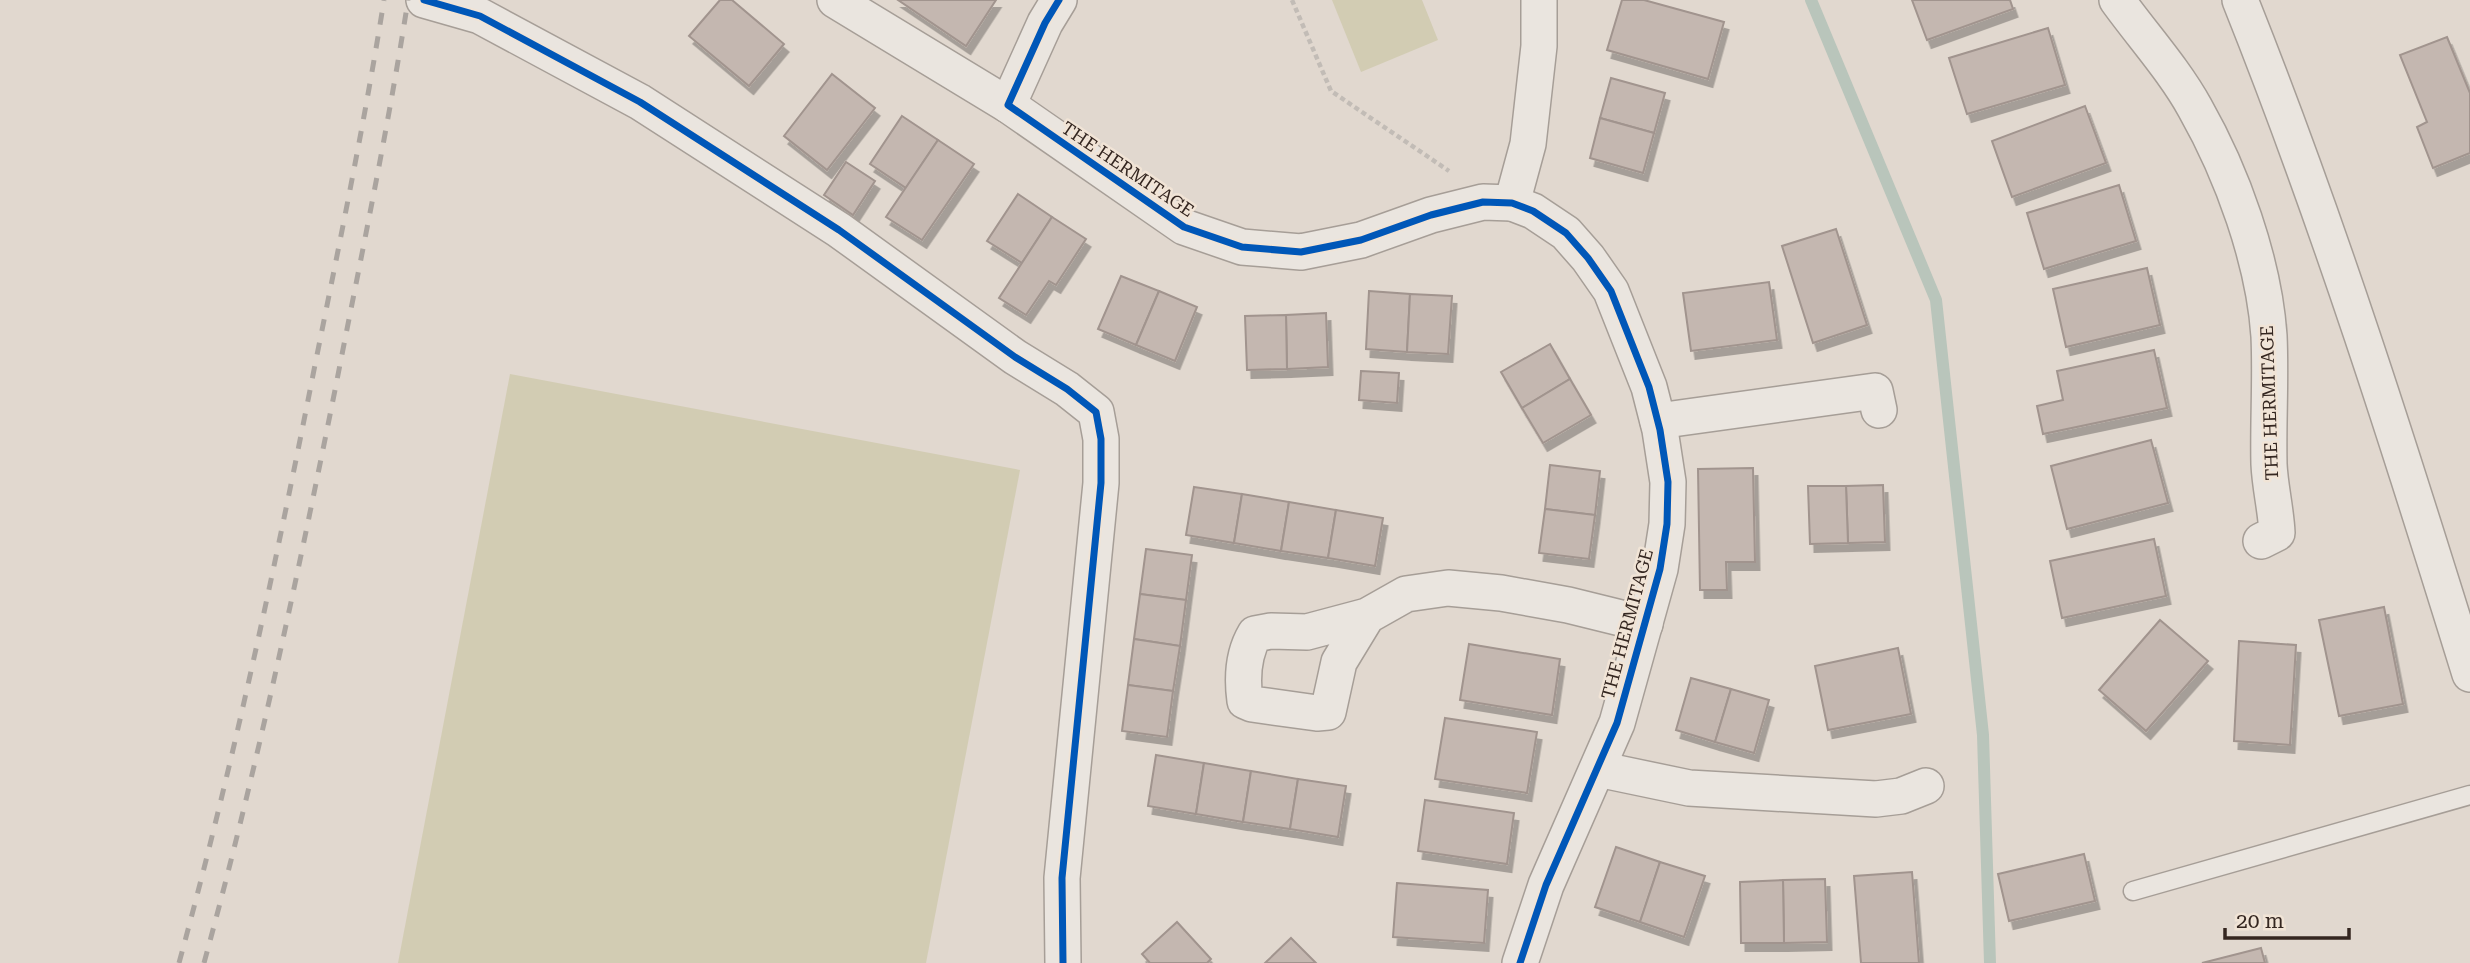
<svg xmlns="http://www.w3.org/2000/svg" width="2470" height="963" font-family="'Roboto Serif',serif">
<defs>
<filter id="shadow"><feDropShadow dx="4.5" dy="8" stdDeviation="0" flood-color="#0004"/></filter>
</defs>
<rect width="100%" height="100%" fill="#e1d8cf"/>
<g fill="#d2ccb3">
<path d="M1332,0H1422L1438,40L1361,72Z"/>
<path d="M510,374L1020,470L926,963H398Z"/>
</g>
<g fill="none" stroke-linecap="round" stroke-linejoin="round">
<path stroke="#b9c5bb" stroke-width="12" d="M1811,0L1936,300L1983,735L1990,963"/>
</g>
<g fill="#c4b7b0" stroke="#a1948e" stroke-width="2" filter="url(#shadow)">
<path d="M720,0H732L784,44L749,86L689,36Z"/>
<path d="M898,0H996L966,46Z"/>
<path d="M1622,0H1644L1724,22L1708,79L1607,50Z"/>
<path d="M1912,0H2010L2013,9L1927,40Z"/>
<path d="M2048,28L2065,85L1967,114L1949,58Z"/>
<path d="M2447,37L2470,93V153L2433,168L2417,127L2427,122L2400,55Z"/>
<path d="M832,74L875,108L827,170L784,136Z"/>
<path d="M1611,78L1665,93L1654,133L1600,118Z"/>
<path d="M2085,106L2106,163L2012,197L1992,141Z"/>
<path d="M902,116L938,140L906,188L870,164Z"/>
<path d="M1600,118L1654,133L1643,173L1590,158Z"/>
<path d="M938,140L974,164L922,240L886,217Z"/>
<path d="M846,162L875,181L853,215L824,195Z"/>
<path d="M2119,185L2136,241L2044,269L2027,213Z"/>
<path d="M1018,194L1052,217L1022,263L987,241Z"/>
<path d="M1052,217L1086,239L1056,285L1049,281L1026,315L999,298Z"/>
<path d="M1836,229L1867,325L1813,343L1782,246Z"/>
<path d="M2147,268L2160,325L2066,347L2053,289Z"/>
<path d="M1121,276L1159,291L1136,345L1098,329Z"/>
<path d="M1769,282L1777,340L1691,351L1683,293Z"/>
<path d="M1159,291L1197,307L1175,361L1136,345Z"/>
<path d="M1369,291L1410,294L1407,352L1366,349Z"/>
<path d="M1410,294L1452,296L1448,354L1407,352Z"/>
<path d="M1326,313L1328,367L1287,369L1286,315Z"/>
<path d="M1286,315L1287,369L1247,370L1245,316Z"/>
<path d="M1550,344L1570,379L1522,408L1501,372Z"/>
<path d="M2154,350L2167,408L2043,434L2037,406L2063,400L2057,371Z"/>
<path d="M1361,371L1399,373L1397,403L1359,400Z"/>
<path d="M1570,379L1591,415L1543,443L1522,408Z"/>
<path d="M2151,440L2168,503L2067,529L2051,466Z"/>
<path d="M1550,465L1600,471L1595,515L1545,509Z"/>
<path d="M1753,468L1755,562H1726L1727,590H1700L1698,469Z"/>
<path d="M1883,485L1885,542L1848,543L1846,486Z"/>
<path d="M1808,486H1846L1848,543L1810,544Z"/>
<path d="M1194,487L1242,494L1234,543L1186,535Z"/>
<path d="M1242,494L1289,502L1281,551L1234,543Z"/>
<path d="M1289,502L1336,510L1328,558L1281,551Z"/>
<path d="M1545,509L1595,515L1589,559L1539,553Z"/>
<path d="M1336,510L1383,518L1375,566L1328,558Z"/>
<path d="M2154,539L2166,596L2062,618L2050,561Z"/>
<path d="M1146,549L1192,555L1186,600L1140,594Z"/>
<path d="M1140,594L1186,600L1180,646L1134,639Z"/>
<path d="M2384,607L2403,704L2339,716L2319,620Z"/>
<path d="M2160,620L2208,661L2146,731L2099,690Z"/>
<path d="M1134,639L1180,646L1173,691L1128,685Z"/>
<path d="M2239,641L2296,645L2290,745L2234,741Z"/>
<path d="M1469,644L1560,659L1552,715L1460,700Z"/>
<path d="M1898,648L1911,714L1828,730L1815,666Z"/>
<path d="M1691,678L1731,689L1715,742L1676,730Z"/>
<path d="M1128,685L1173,691L1167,737L1122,731Z"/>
<path d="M1731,689L1769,700L1754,753L1715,742Z"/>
<path d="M1445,718L1537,732L1527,793L1435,779Z"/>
<path d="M1156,755L1204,763L1196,814L1148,806Z"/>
<path d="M1204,763L1251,771L1243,822L1196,814Z"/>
<path d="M1251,771L1298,779L1290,829L1243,822Z"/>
<path d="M1298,779L1346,786L1338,837L1290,829Z"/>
<path d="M1425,800L1514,813L1507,864L1418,851Z"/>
<path d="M1616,847L1660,862L1640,922L1595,907Z"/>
<path d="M2084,854L2095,901L2009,921L1998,874Z"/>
<path d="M1660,862L1705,876L1684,937L1640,922Z"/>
<path d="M1912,872L1919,963H1861L1854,876Z"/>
<path d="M1825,879L1827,942L1784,943L1783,880Z"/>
<path d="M1783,880L1784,943H1741L1740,882Z"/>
<path d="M1397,883L1488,890L1484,943L1393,937Z"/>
<path d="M1177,922L1211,959L1207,963H1150L1142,954Z"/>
<path d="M1291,938L1316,963H1265Z"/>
<path d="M2261,948L2265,963H2202Z"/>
</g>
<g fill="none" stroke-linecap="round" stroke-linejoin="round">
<defs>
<path id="service" d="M2133,891L2470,795"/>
<g id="minor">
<path d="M424,0L480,16L640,102L839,230L1015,357L1067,389L1096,412L1101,439V483L1062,878L1063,963"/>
<path d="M835,0L1008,105"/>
<path d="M1059,0L1045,23L1008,105L1184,227L1242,247L1301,252L1361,240L1431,215L1483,202L1512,203L1533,211L1566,233L1588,258L1611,291L1649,387L1660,430L1668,482L1667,524L1660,569L1617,723L1546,885L1520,963"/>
<path d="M2117,0C2143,36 2174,70 2195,108C2232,173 2264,261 2269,336C2271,378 2268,421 2269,464C2270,487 2276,510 2277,533L2261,541"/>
<path d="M2240,0C2328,220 2400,448 2470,674"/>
<path d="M1512,203L1528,144L1539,46V0"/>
<path d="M1658,421L1875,391L1879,410"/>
<path d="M1367,616L1307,632L1271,631L1255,634C1243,654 1242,679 1245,701L1252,704L1317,713L1328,712L1339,662L1367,616L1406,594L1448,588L1501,593L1568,605L1645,624"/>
<path d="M1598,769L1689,788L1876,799L1901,796L1926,786"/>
</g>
</defs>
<use href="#service" stroke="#a69e97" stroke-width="21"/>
<use href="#minor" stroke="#a69e97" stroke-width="38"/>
<path stroke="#c2bcb6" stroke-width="4.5" stroke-dasharray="5 3.5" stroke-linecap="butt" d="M1292,0L1331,91L1449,171"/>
<use href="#service" stroke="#eae5df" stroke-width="18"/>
<use href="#minor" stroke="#eae5df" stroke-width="35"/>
<g stroke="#aaa49f" stroke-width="5" stroke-dasharray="12 12" stroke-linecap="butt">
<path d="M179,963C232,769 274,572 313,375C338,250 364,126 384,0"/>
<path d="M204,963C256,773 297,579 336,385C361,257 388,129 408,0"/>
</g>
<defs>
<g id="cycleway">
<path d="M424,0L480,16L640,102L839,230L1015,357L1067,389L1096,412L1101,439V483L1062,878L1063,963"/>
<path d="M1059,0L1045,23L1008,105L1184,227L1242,247L1301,252L1361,240L1431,215L1483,202L1512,203L1533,211L1566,233L1588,258L1611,291L1649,387L1660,430L1668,482L1667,524L1660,569L1617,723L1546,885L1520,963"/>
</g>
</defs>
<use href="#cycleway" stroke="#f1e4d6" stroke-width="11"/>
<use href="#cycleway" stroke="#0057b8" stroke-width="7"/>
</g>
<g text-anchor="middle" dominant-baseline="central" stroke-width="5" stroke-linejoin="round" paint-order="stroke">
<g font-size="18" fill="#342620" stroke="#f1e4d6">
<text transform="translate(1128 169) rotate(34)">THE HERMITAGE</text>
<text transform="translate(2269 403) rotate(-92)">THE HERMITAGE</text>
<text transform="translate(1627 624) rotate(-75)">THE HERMITAGE</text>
</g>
</g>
<path d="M2225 928v10h124v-10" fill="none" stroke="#342620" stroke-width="3.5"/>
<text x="2236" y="928" font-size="21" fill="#342620" stroke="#f1e4d6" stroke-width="5" paint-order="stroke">20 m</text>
</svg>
